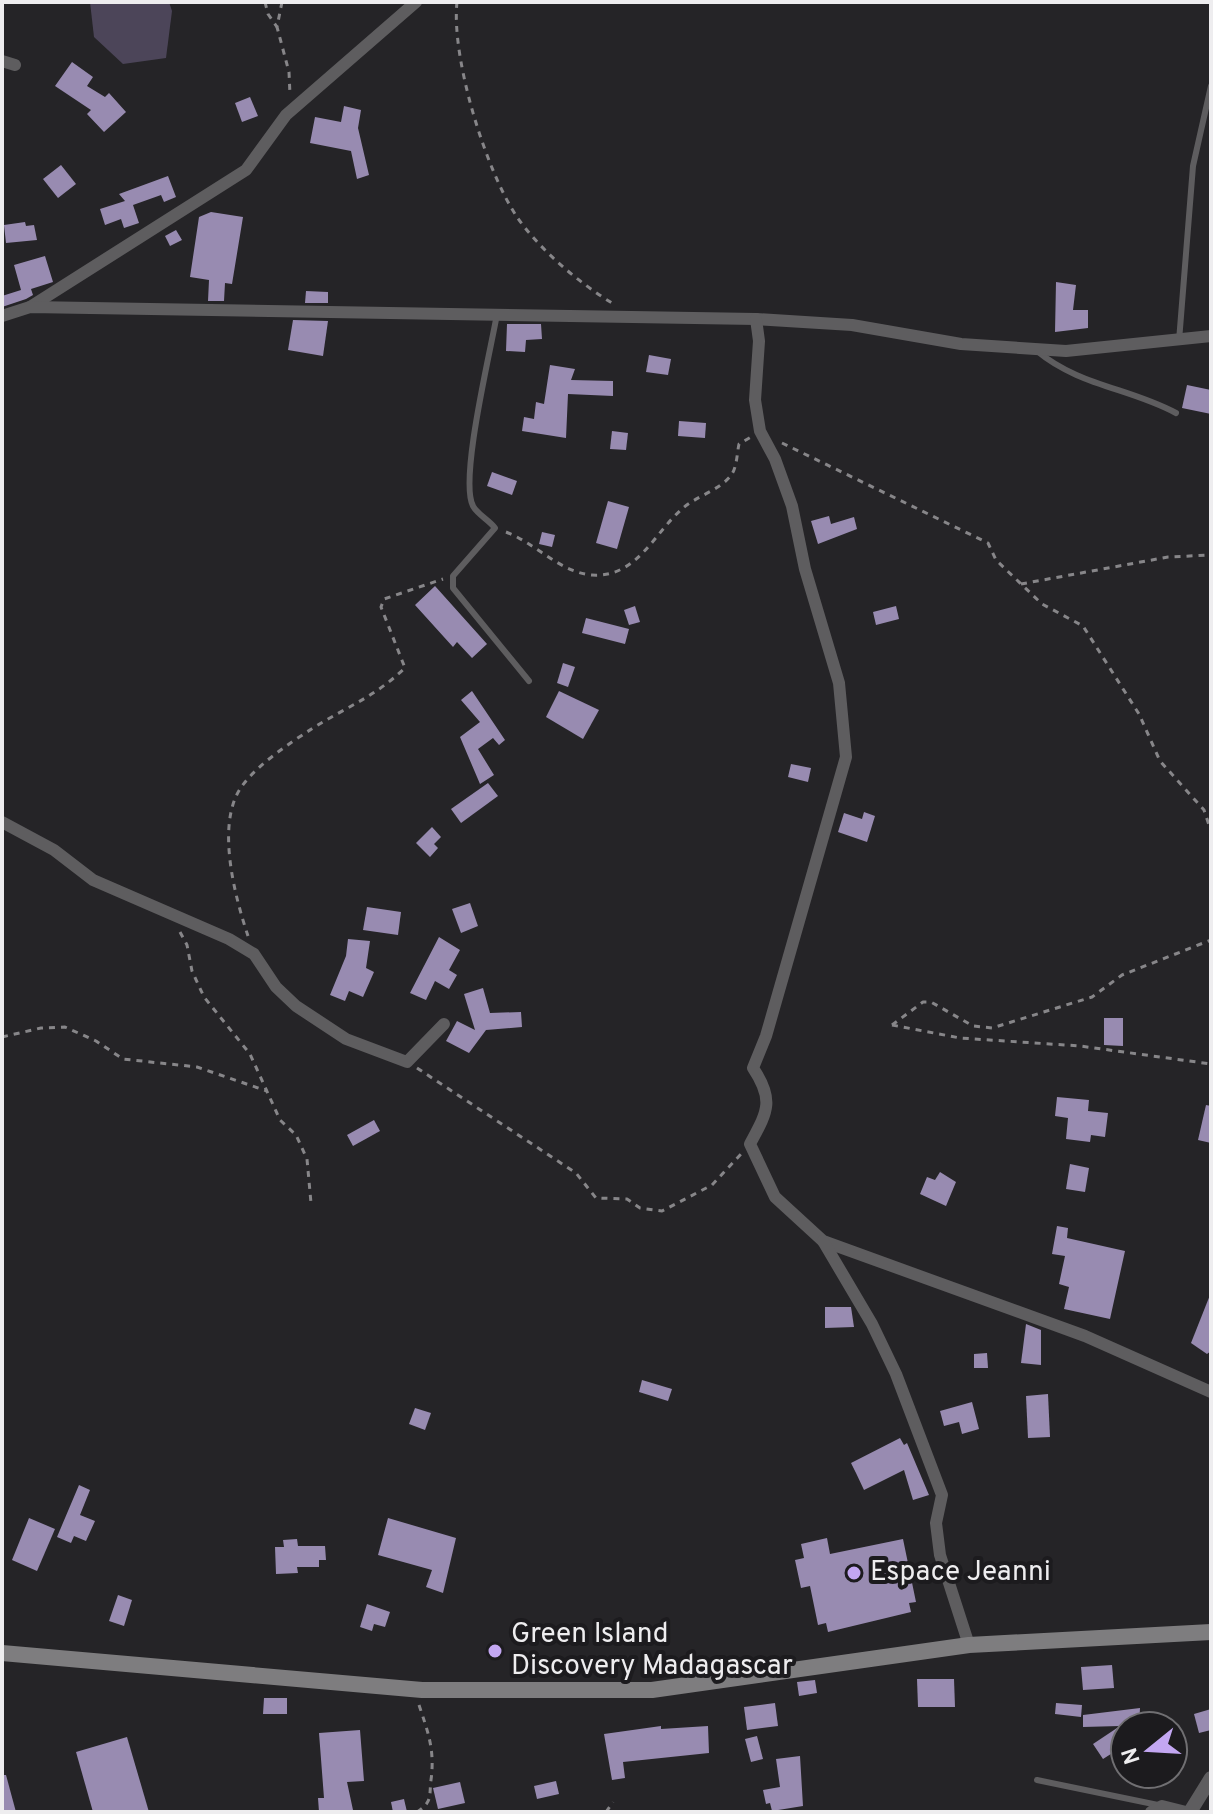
<svg xmlns="http://www.w3.org/2000/svg" width="1213" height="1814" font-family="Overpass,sans-serif">
<rect width="100%" height="100%" fill="#252427"/>
<path fill="#4c4559" d="M90,2H169L172,11L166,58L123,64L94,37Z"/>
<g fill="#988bb1">
<path d="M72,62L93,77L87,86L105,97L109,93L126,112L104,132L87,114L91,110L55,86Z"/>
<path d="M250,97L258,116L242,122L235,103Z"/>
<path d="M344,106L361,110L358,128L369,175L357,179L351,151L310,143L315,117L341,122Z"/>
<path d="M61,165L76,184L58,198L43,179Z"/>
<path d="M168,176L176,197L164,202L161,195L133,205L139,223L124,228L121,219L105,225L100,209L125,201L119,194Z"/>
<path d="M211,212L243,217L232,284L225,283L224,301H208L209,280L190,277L199,217Z"/>
<path d="M25,222L26,226L34,225L37,240L6,243L4,225Z"/>
<path d="M176,230L182,240L170,246L165,236Z"/>
<path d="M45,256L53,282L31,289L33,295L26,299L2,307V296L21,290L14,265Z"/>
<path d="M1056,282L1076,285L1073,310H1088V328L1055,332Z"/>
<path d="M306,291L328,292V303H305Z"/>
<path d="M293,320L328,321L323,356L288,350Z"/>
<path d="M507,324H541L542,339L526,340L525,352L506,351Z"/>
<path d="M649,355L671,359L668,375L646,372Z"/>
<path d="M550,365L575,369L571,380L613,381V396L568,394L566,438L522,431L524,417L534,419L536,402L544,404Z"/>
<path d="M1187,385L1211,390V414L1182,408Z"/>
<path d="M679,421L706,423L705,438L678,436Z"/>
<path d="M612,431L628,433L626,450L610,449Z"/>
<path d="M492,472L517,481L512,495L487,486Z"/>
<path d="M608,501L629,507L617,549L596,543Z"/>
<path d="M829,516L831,524L854,517L857,529L818,544L811,521Z"/>
<path d="M542,532L555,535L552,547L539,544Z"/>
<path d="M435,586L487,644L472,658L457,642L453,647L415,605Z"/>
<path d="M635,606L640,622L629,625L624,610Z"/>
<path d="M896,606L899,619L876,625L873,612Z"/>
<path d="M586,618L629,629L625,644L582,633Z"/>
<path d="M563,663L575,667L568,687L557,683Z"/>
<path d="M472,691L505,740L499,745L493,738L478,749L494,775L480,784L460,737L480,722L461,700Z"/>
<path d="M559,691L599,710L583,739L546,717Z"/>
<path d="M791,764L811,768L808,782L788,777Z"/>
<path d="M488,783L498,796L461,823L451,809Z"/>
<path d="M864,812L875,816L867,842L838,832L844,813L862,819Z"/>
<path d="M432,827L441,837L434,844L438,848L430,857L416,843Z"/>
<path d="M470,903L478,926L461,933L452,909Z"/>
<path d="M367,907L401,912L398,935L363,930Z"/>
<path d="M439,937L460,950L449,970L457,975L449,989L435,981L426,1000L410,993Z"/>
<path d="M348,939L370,941L366,968L374,972L363,997L349,991L345,1001L330,995L346,956Z"/>
<path d="M483,988L490,1013L521,1012L522,1027L486,1030L469,1053L446,1041L457,1021L475,1030L464,994Z"/>
<path d="M1104,1018H1123V1046L1104,1045Z"/>
<path d="M1057,1097L1089,1100L1088,1111L1108,1113L1105,1137L1091,1135L1090,1142L1066,1139L1068,1118L1055,1116Z"/>
<path d="M1206,1105L1211,1106V1143L1198,1140Z"/>
<path d="M374,1120L380,1131L353,1146L347,1135Z"/>
<path d="M1070,1164L1089,1168L1085,1192L1066,1189Z"/>
<path d="M940,1172L956,1182L946,1206L920,1194L927,1177L935,1180Z"/>
<path d="M1057,1226L1068,1228L1067,1238L1125,1251L1110,1319L1064,1309L1069,1287L1059,1284L1065,1256L1052,1254Z"/>
<path d="M1210,1295L1211,1351L1207,1354L1191,1343Z"/>
<path d="M825,1307H851L854,1327L825,1328Z"/>
<path d="M1026,1324L1041,1330V1365L1021,1363Z"/>
<path d="M987,1353L988,1368H974V1354Z"/>
<path d="M642,1380L672,1389L668,1401L639,1392Z"/>
<path d="M1048,1394L1050,1437L1028,1438L1026,1396Z"/>
<path d="M972,1402L979,1429L962,1434L959,1422L944,1426L940,1411Z"/>
<path d="M415,1408L431,1413L425,1430L409,1424Z"/>
<path d="M900,1438L904,1445L907,1443L929,1495L913,1500L904,1470L864,1490L856,1473L851,1463Z"/>
<path d="M79,1485L90,1490L80,1515L95,1521L86,1541L74,1536L71,1543L57,1537Z"/>
<path d="M29,1518L55,1529L37,1571L12,1560Z"/>
<path d="M388,1518L456,1538L443,1593L426,1587L432,1570L378,1555Z"/>
<path d="M827,1538L830,1554L903,1539L916,1602L909,1603L911,1612L828,1632L826,1623L818,1625L810,1586L801,1588L795,1560L804,1558L801,1544Z"/>
<path d="M297,1539L298,1546H325L326,1560H319V1567H297L298,1573L276,1574L275,1547H284L283,1540Z"/>
<path d="M118,1595L132,1600L124,1626L109,1621Z"/>
<path d="M367,1604L390,1612L385,1627L374,1624L372,1631L360,1627Z"/>
<path d="M1112,1665L1114,1688L1083,1690L1081,1667Z"/>
<path d="M917,1679H954L955,1707H918Z"/>
<path d="M815,1680L817,1693L799,1696L797,1682Z"/>
<path d="M264,1698H287V1714H263Z"/>
<path d="M775,1703L778,1726L747,1730L744,1707Z"/>
<path d="M1056,1703L1082,1705L1081,1717L1055,1714Z"/>
<path d="M1140,1708L1139,1726H1125V1745L1103,1759L1093,1744L1120,1726L1083,1727V1715Z"/>
<path d="M1211,1709V1730L1199,1733L1194,1714Z"/>
<path d="M661,1726V1729L708,1726L709,1753L623,1762L625,1778L612,1780L604,1734Z"/>
<path d="M360,1730L364,1781L347,1782L353,1810L319,1812L318,1798H324L319,1733Z"/>
<path d="M757,1736L763,1759L751,1762L745,1739Z"/>
<path d="M127,1737L149,1812H93L76,1752Z"/>
<path d="M800,1756L803,1806L772,1811L770,1803L766,1804L763,1790L780,1787L776,1759Z"/>
<path d="M2,1775H6L16,1812H2Z"/>
<path d="M556,1781L559,1794L537,1799L534,1786Z"/>
<path d="M460,1782L465,1803L438,1809L433,1788Z"/>
<path d="M404,1799L407,1812H393L391,1802Z"/>
</g>
<g fill="none" stroke-linecap="round" stroke-linejoin="round">
<g stroke="#878689" stroke-width="3" stroke-dasharray="6 6" stroke-linecap="butt">
<path d="M265,2L268,14L277,27"/>
<path d="M282,2L277,27L289,72L290,95"/>
<path d="M457,2C451,58 486,171 517,217C539,249 579,283 612,303"/>
<path d="M782,443L988,543L996,560L1042,604L1083,626L1139,714L1160,761L1204,810L1211,831"/>
<path d="M506,532C535,543 561,573 592,575C637,578 654,533 682,509C696,496 721,490 732,474C737,466 737,453 739,444L751,437"/>
<path d="M1021,584L1168,557L1211,555"/>
<path d="M180,932L187,945L192,971L204,997L250,1054L280,1120L296,1135L307,1159L311,1203"/>
<path d="M248,936C235,897 215,823 242,786C258,764 290,743 313,728C348,706 373,698 405,668L381,607L384,599L443,579"/>
<path d="M892,1025L923,1002H931L973,1026L992,1028L1092,997L1122,975L1211,940"/>
<path d="M892,1025L960,1038L1080,1046L1211,1064"/>
<path d="M2,1037L41,1028L65,1027L96,1041L123,1059L197,1067L267,1091"/>
<path d="M417,1068L576,1173L596,1198L627,1199L640,1208L662,1211L712,1185L742,1153"/>
<path d="M417,1812C433,1802 429,1795 431,1780C435,1750 428,1732 419,1705"/>
<path d="M606,1812L613,1802"/>
</g>
<g stroke="#5e5d5f" stroke-width="6">
<path d="M497,314C491,349 459,480 473,506C477,514 489,520 495,528L453,576V588L529,681"/>
<path d="M1179,341L1193,166L1211,86"/>
<path d="M1037,351C1079,386 1130,388 1176,413"/>
<path d="M1037,1780L1158,1805"/>
</g>
<g stroke="#5e5d5f" stroke-width="12">
<path d="M2,61L15,65"/>
<path d="M30,307L246,170L286,115L416,2"/>
<path d="M2,316L30,307L756,319L852,325L961,344L1066,351L1211,336"/>
<path d="M756,319L759,341L755,400L760,431L775,459L792,506L805,569L839,683L846,757L766,1036L753,1068C775,1101 767,1112 750,1144L775,1197L823,1241L1085,1336L1211,1392"/>
<path d="M2,822L54,850L93,880L229,939L254,954L276,987L296,1006L346,1039L407,1062L444,1024"/>
<path d="M823,1241L872,1324L896,1374L942,1495L936,1523L940,1555L969,1645"/>
<path d="M1151,1812L1162,1806L1186,1812"/>
</g>
<path stroke="#5e5d5f" stroke-width="14" d="M1190,1812L1211,1778"/>
<path stroke="#7e7d7f" stroke-width="16" d="M2,1653L422,1690H652L969,1645L1211,1632"/>
</g>
<g fill="#c3a7f2" stroke="#1c1b1e" stroke-width="3">
<circle cx="854" cy="1573" r="8"/>
<circle cx="495" cy="1651" r="8"/>
</g>
<g text-anchor="middle" dominant-baseline="central" stroke-width="8" stroke-linejoin="round" paint-order="stroke">
<g font-size="28" fill="#eeedef" stroke="#1c1b1e" text-anchor="start">
<text x="870" y="1573">Espace Jeanni</text>
<text x="511" y="1635">Green Island<tspan x="511" dy="32">Discovery Madagascar</tspan></text>
</g>
</g>
<rect width="1213" height="1814" fill="none" stroke="#eeedef" stroke-width="8"/>
<g transform="translate(1149 1750) rotate(252)"><circle r="38" fill="#1c1b1e" stroke="#706f72" stroke-width="2"/>
<path d="M0-6L14 30L0 20L-14 30Z" fill="#c3a7f2"/>
<text y="-12" font-size="22" font-weight="bold" text-anchor="middle" fill="#eeedef">N</text>
</g>
</svg>
